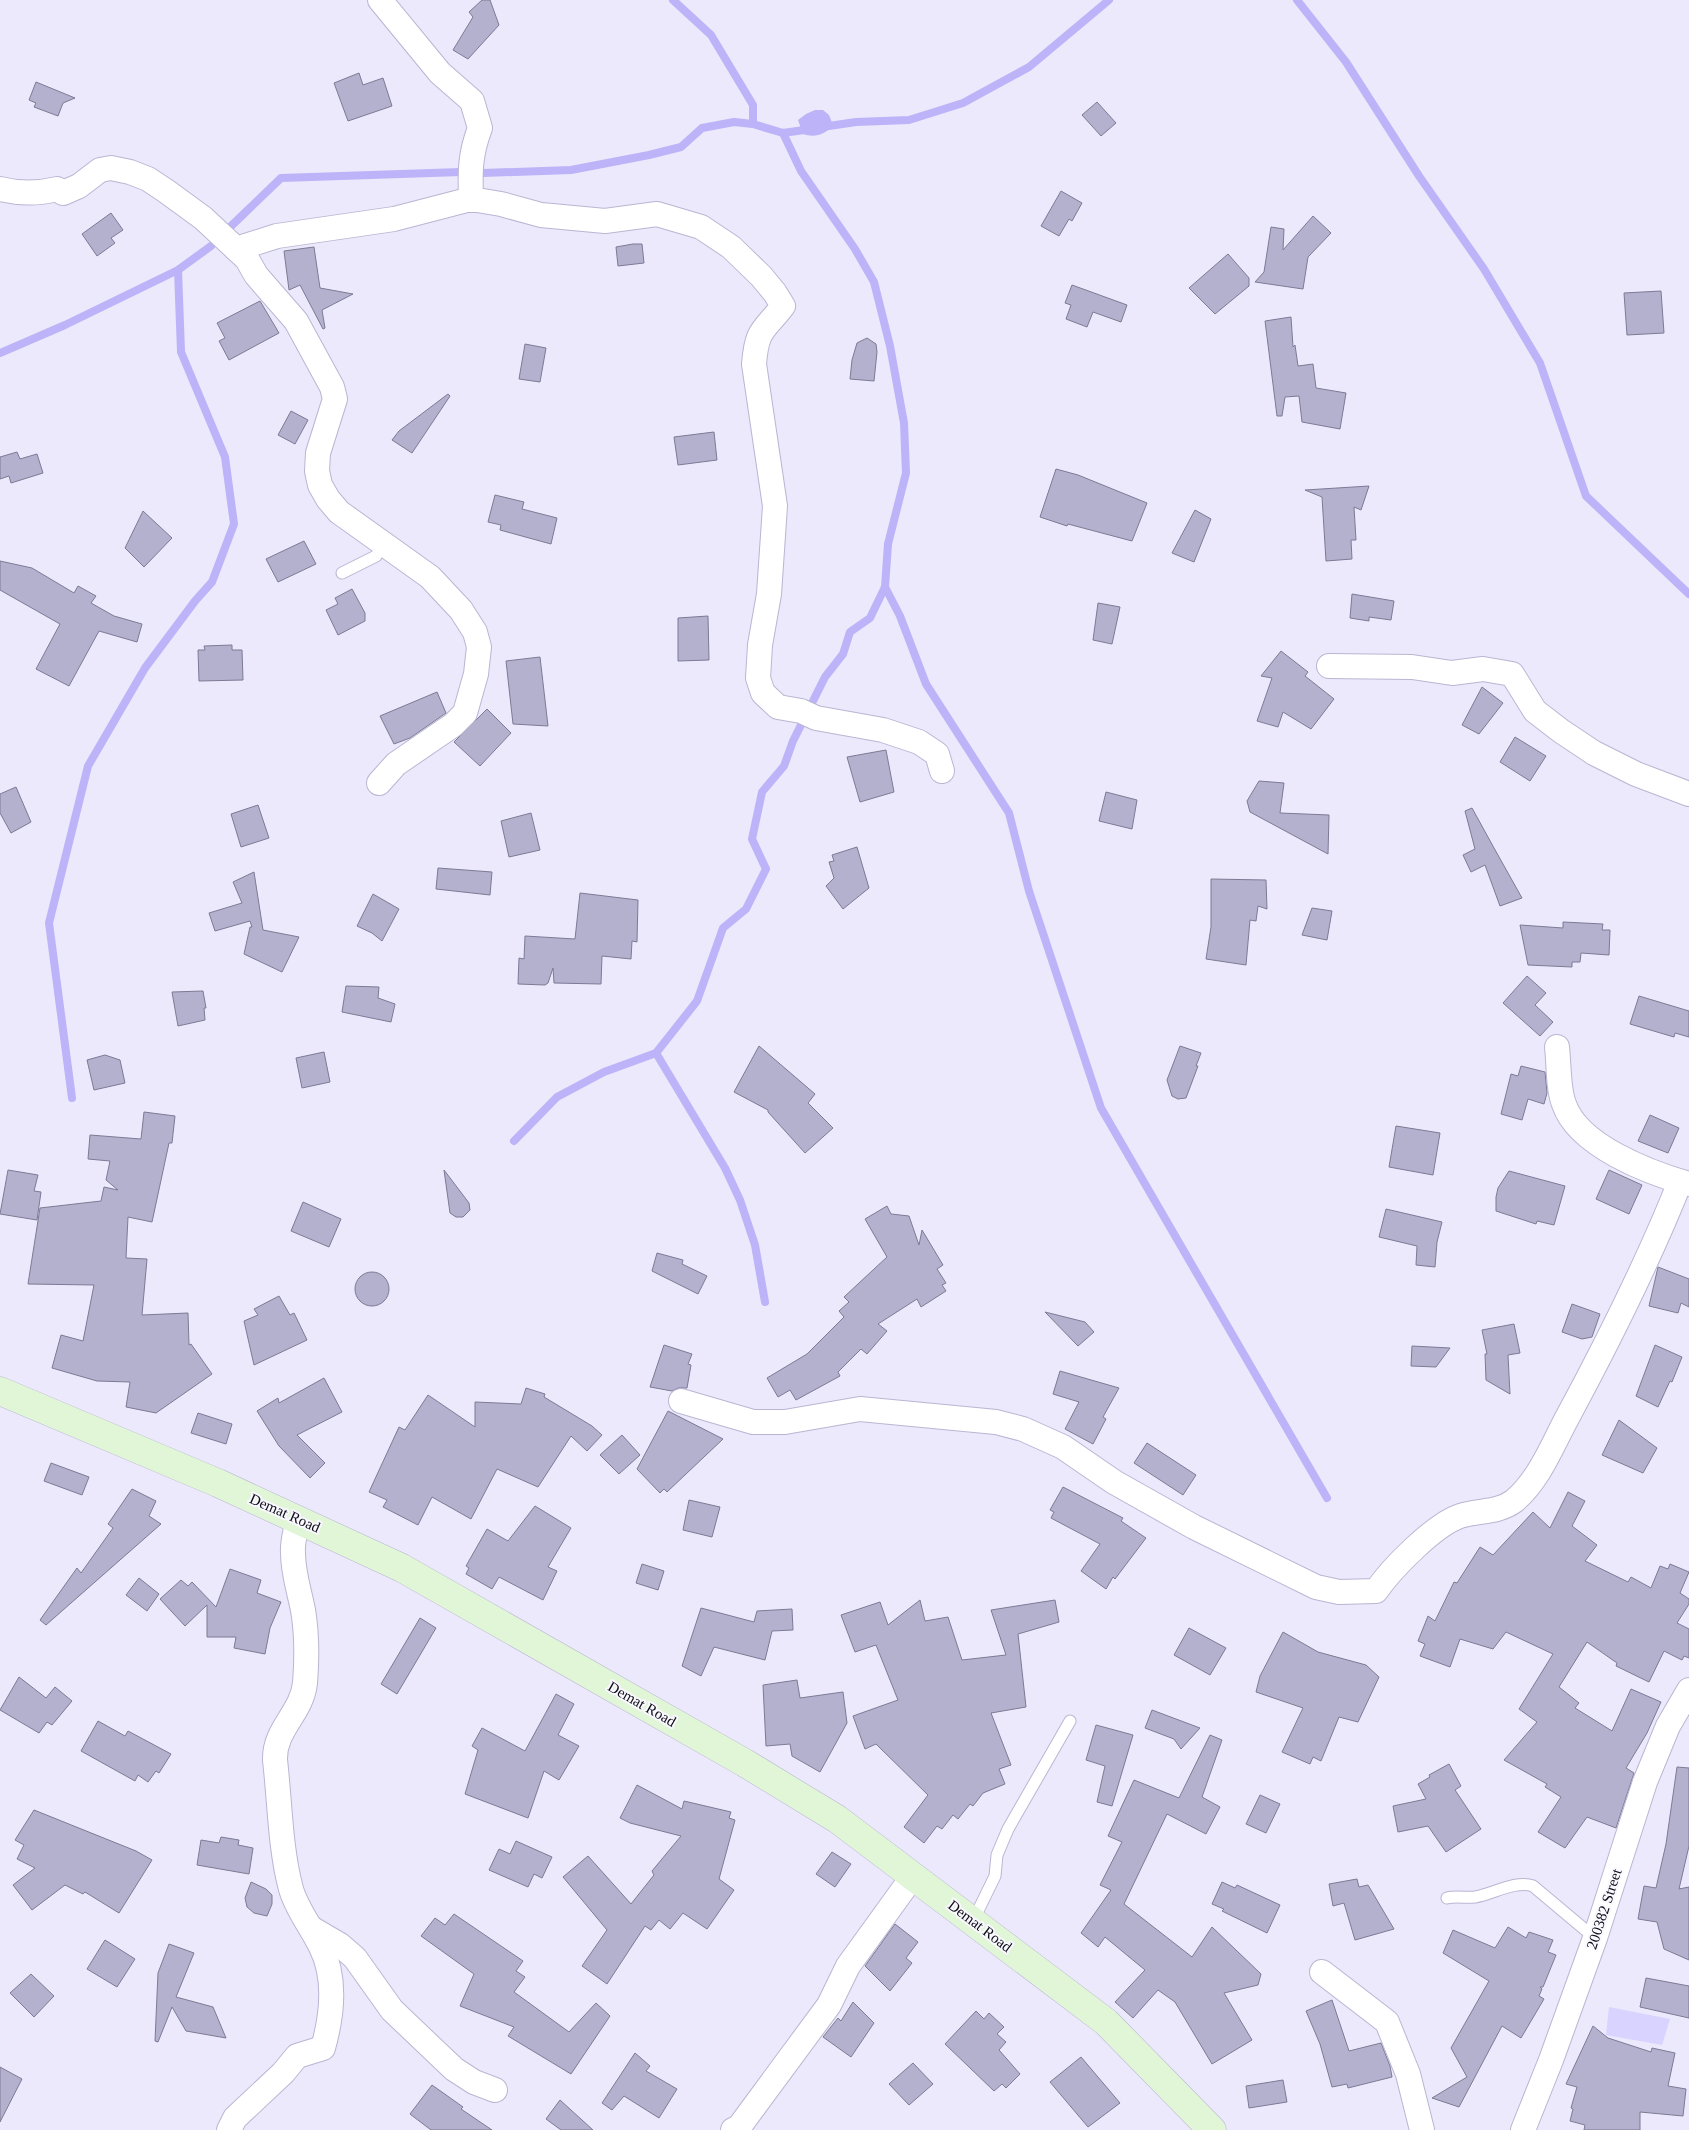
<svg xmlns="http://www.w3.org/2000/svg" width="1689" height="2130" font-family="Georgia,serif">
<rect width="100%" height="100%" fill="#ebe9fb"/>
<path fill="#d8d3ff" d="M1609,2007L1670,2019L1662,2045L1606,2035Z"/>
<path fill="#bdb3f8" d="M815,110H823L829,115L833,125C825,135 814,138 803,134L798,120L806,114Z"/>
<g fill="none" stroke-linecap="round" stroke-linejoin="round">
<g stroke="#bdb3f8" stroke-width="8">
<path d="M673,0L711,35L753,105V124"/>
<path d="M1297,0L1346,62L1419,176L1484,269L1540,363L1586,496L1689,594"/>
<path d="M822,127L856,122L909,120L963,103L1029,67L1109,0"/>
<path d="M483,173L571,170L649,155L681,147L702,128L734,122L753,124L783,133L811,129"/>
<path d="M227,230L281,178L461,172"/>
<path d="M0,353L65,325L178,270"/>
<path d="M885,587L900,616L926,684L1009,813L1029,891L1101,1108L1327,1498"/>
<path d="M656,1053L725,1168L740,1200L755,1245L765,1302"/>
<path d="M72,1098L49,923L88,766L145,668L195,601L212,582L234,524L225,457L181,352L178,270L211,246"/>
<path d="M514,1141L557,1097L604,1072L656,1053L697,1001L723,928L746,909L766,869L752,839L762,792L784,766L793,741L825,677L843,654L850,632L870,618L885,587L888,544L906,473L904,423L890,346L874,282L855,249L801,171L783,133"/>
</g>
</g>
<g fill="#b4b1ce" stroke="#7d7a96">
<path d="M482,0H490L499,25L468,59L453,50L473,17L469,12Z"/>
<path d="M359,73L363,85L383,78L392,106L348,121L334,83Z"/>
<path d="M36,82L75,98L63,103L58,116L34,107L36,103L29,100Z"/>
<path d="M1097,102L1116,123L1101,136L1082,115Z"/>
<path d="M1061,191L1082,203L1072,221L1069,219L1059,236L1041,226Z"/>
<path d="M111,213L123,230L111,238L115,243L97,256L82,234Z"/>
<path d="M1313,216L1331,233L1308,257L1303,289L1255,282L1264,272L1271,227L1284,229L1283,250Z"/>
<path d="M633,244H642L644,263L618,266L616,247Z"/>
<path d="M314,247L320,288L353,294L322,310L325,328L323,329L300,285L289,290L284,251Z"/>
<path d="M1228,254L1249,278V286L1215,314L1189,288Z"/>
<path d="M1072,285L1127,305L1121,322L1093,312L1087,327L1066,319L1071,305L1065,303Z"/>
<path d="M1661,291L1664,333L1627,335L1624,293Z"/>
<path d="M260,301L279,333L229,360L219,341L225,338L217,323Z"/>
<path d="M1291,317L1293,347L1295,345L1298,366L1313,364L1316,388L1346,393L1340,429L1302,422L1299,396L1285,397L1282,416H1277L1265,321Z"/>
<path d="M867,338L876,344L877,352L874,381L850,379L852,360L857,343Z"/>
<path d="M525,344L546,348L540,382L519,379Z"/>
<path d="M448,394L450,396L412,453L392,440L399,431Z"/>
<path d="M291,411L308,420L295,444L278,435Z"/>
<path d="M714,432L717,460L678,465L674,437Z"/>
<path d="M17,452L20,459L37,454L43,473L11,483L9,476L0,479V457Z"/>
<path d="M1056,469L1078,475L1147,503L1132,541L1068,524L1067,526L1040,517Z"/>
<path d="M1369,486L1361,510L1354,507L1356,540H1351L1352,559L1326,561L1322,497L1305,490Z"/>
<path d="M495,495L524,502L522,509L557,518L551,544L500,530L501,525L488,522Z"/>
<path d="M1195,510L1211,519L1194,562L1172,553Z"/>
<path d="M143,511L172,538L144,567L125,548Z"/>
<path d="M304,541L316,564L278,582L266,559Z"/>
<path d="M0,561L32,568L74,593L78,586L96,596L91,603L114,616L142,624L137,642L99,631L69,686L36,669L60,624L0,590Z"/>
<path d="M352,589L365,613V621L338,635L326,610L338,604L335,598Z"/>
<path d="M1352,594L1394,601L1391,620L1369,617V621L1350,618Z"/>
<path d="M1098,603L1120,607L1112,644L1093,640Z"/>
<path d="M708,616L709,660L678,661V618Z"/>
<path d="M232,645V650H242L243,680L199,681L198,650H205L204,646Z"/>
<path d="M1281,651L1308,672L1305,676L1334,699L1311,729L1283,712L1278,727L1257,721L1272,678L1261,676Z"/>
<path d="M540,657L548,726L513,724L506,661Z"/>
<path d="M1482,687L1503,703L1479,734L1462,725Z"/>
<path d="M437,692L446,713L410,738L394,744L380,716Z"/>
<path d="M487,709L511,733L480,766L454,742Z"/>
<path d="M1515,737L1546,756L1530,781L1500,762Z"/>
<path d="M886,750L894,792L860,802L847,757Z"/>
<path d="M1259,781L1284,783L1280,813L1329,815L1328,854L1250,812L1247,801Z"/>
<path d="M16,787L31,822L11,833L0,813V794Z"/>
<path d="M1106,792L1137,800L1132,829L1099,821Z"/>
<path d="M258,805L269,838L241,847L231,814Z"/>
<path d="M1472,808L1494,848L1522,898L1500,906L1485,865L1471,872L1463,855L1475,849L1465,811Z"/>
<path d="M531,813L540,850L509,857L501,821Z"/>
<path d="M857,847L869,888L843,909L826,886L834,878L829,862L834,861L832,855Z"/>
<path d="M438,868L492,872L490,895L436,889Z"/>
<path d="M254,872L263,930L299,937L282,972L244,954L250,927H252L250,921L215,931L209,913L242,903L233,882Z"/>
<path d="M1211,879L1266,880L1267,909L1258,906L1256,921L1250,920L1246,965L1206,959L1211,927Z"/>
<path d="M580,893L638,900L637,942L632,941L631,959L602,956L601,984L554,983L553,968L548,983L545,985L518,984L519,958L524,959L525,936L575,939Z"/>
<path d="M373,894L399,909L382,941L372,933L357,926Z"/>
<path d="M1312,908L1332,911L1327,940L1302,935Z"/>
<path d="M1563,922L1603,924L1602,930H1610L1609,955L1581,953L1580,962H1572V967L1528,965L1520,925L1563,928Z"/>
<path d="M1527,976L1546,993L1535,1005L1553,1022L1540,1036L1503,1003Z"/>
<path d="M346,986L379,987L378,998L395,1004L391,1022L342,1012Z"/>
<path d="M203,991L206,1008H204L205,1020L178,1026L172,992Z"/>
<path d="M1639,996L1689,1011V1037L1675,1033L1674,1037L1630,1024Z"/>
<path d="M759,1046L815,1094L808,1103L833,1128L805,1153L768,1112V1110L734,1092Z"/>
<path d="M1180,1046L1201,1053L1196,1066H1198L1186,1098L1178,1099L1172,1096L1167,1080Z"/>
<path d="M324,1052L330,1082L302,1088L296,1058Z"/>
<path d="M105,1055L120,1060L125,1083L94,1090L87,1060Z"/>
<path d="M1521,1066L1545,1072L1547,1093L1544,1104L1528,1099L1522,1120L1501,1114L1511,1074L1518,1076Z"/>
<path d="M144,1112L175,1116L172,1143H169L152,1222L128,1217L126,1258L147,1259L142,1315L188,1313L189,1345L191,1344L212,1374L156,1413L126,1407L130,1382L97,1381L52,1368L61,1335L83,1341L94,1285L28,1284L40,1208L101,1201L104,1187L118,1190L106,1180L110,1161L88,1159L90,1135L141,1139Z"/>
<path d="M1650,1115L1679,1128L1668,1153L1638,1141Z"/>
<path d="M1396,1126L1440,1133L1433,1175L1389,1167Z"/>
<path d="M8,1170L38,1175L34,1191L41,1192L37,1220L0,1214Z"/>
<path d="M444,1170L469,1203L470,1210L463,1217H456L450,1213Z"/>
<path d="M1609,1170L1642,1185L1629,1214L1596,1199Z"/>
<path d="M1509,1171L1565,1186L1554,1225L1537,1221L1536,1224L1496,1211V1197L1498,1188Z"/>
<path d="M303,1202L341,1219L329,1247L291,1231Z"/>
<path d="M887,1206L891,1214L909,1216L919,1245L922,1230L943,1265L937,1269L946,1283L942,1285L946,1291L921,1307L917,1299L878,1324L887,1331L867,1354L861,1349L838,1372L840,1376L796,1400L790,1390L778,1397L767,1378L807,1354L844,1317L839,1311L849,1302L844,1297L887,1257L865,1219Z"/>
<path d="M1386,1209L1442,1222L1437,1242L1435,1267L1416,1265L1417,1246L1379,1237Z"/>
<path d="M657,1253L683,1260L682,1264L707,1276L698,1294L652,1271Z"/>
<path d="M1658,1267L1689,1279V1307L1681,1303L1678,1313L1649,1306Z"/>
<circle cx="372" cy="1289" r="17"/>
<path d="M279,1296L290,1315L294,1313L307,1340L254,1365L244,1321L258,1315L254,1309Z"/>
<path d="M1572,1304L1600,1314L1592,1337L1582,1339L1562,1332Z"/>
<path d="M1045,1312L1085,1322L1094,1332L1078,1346Z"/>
<path d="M1514,1324L1520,1353L1508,1355L1510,1394L1486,1380L1485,1354H1487L1482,1330Z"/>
<path d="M664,1345L692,1354L688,1364L691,1365L687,1388H678L672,1391L650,1387Z"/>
<path d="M1655,1345L1682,1357L1672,1382L1670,1381L1658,1407L1636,1396Z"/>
<path d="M1412,1346L1450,1348L1436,1367L1411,1366Z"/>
<path d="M1060,1371L1119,1388L1103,1417L1106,1419L1093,1444L1065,1429L1079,1402L1053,1394Z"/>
<path d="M324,1378L342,1412L297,1435L325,1463L310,1478L279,1446L257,1411L278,1398L279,1403Z"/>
<path d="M526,1388L545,1394L544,1397L592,1426L602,1435L587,1451L571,1436L538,1487L497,1469L471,1519L432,1497L418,1525L383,1507L387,1500L369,1492L399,1427L405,1430L428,1395L475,1427V1402L521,1404Z"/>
<path d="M668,1411L723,1439L667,1492L664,1489L660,1493L637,1469Z"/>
<path d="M198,1413L232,1424L226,1444L191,1433Z"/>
<path d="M1619,1420L1657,1448L1643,1473L1602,1455Z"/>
<path d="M622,1435L640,1455L619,1474L600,1455Z"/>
<path d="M1147,1443L1196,1475L1183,1495L1134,1463Z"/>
<path d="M51,1463L89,1477L82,1495L44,1481Z"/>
<path d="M1063,1487L1123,1518L1121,1521L1146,1538L1115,1579L1113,1577L1106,1589L1081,1571L1100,1544L1051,1518L1054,1512L1050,1510Z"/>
<path d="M132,1489L156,1501L149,1516L161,1524L46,1625L40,1620L77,1568L81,1573L113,1528L108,1524Z"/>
<path d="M1568,1492L1585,1501L1572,1526L1597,1545L1585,1561L1628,1582L1631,1577L1651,1588L1660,1566L1668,1569L1670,1564L1689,1572L1680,1593L1689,1599V1604L1677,1623L1689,1629V1658L1684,1656L1682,1660L1664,1651L1649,1682L1616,1666L1617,1663L1587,1642L1559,1687L1579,1703L1575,1708L1612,1731L1631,1689L1661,1702L1647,1733L1626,1768L1634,1773L1616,1828L1587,1817L1565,1848L1538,1832L1561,1797L1545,1787L1547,1784L1504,1760L1537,1722L1519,1709L1553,1654L1506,1632L1493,1649L1460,1639L1450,1667L1420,1656L1425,1644L1418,1641L1428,1616L1435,1621L1454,1582L1457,1583L1480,1547L1493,1555L1533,1512L1550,1528Z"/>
<path d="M689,1500L720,1507L712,1537L683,1530Z"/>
<path d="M535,1506L571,1528L548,1567L557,1571L543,1600L499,1577L492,1589L466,1574L469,1568L466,1566L487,1529L508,1541Z"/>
<path d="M642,1564L664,1571L658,1590L636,1583Z"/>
<path d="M230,1569L261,1580L257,1593L281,1602L270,1628L265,1654L234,1648L236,1637H207V1605L185,1626L160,1599L181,1580L188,1586L192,1582L216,1607Z"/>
<path d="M139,1578L159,1594L147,1611L126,1595Z"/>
<path d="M920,1600L925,1621L948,1617L962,1660L1006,1655L991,1610L1055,1600L1059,1622L1018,1634L1026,1707L991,1713L1011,1765L999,1769L1005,1784L983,1793L973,1806L970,1804L958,1819L953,1815L942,1829L937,1826L924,1843L904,1827L928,1795L876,1744L865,1749L853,1716L898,1700L876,1645L855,1652L841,1615L880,1602L888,1625Z"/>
<path d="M701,1608L754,1622L757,1611L792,1609L793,1630L772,1631L765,1660L714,1647L701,1676L682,1666Z"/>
<path d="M420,1618L436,1628L397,1694L381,1684Z"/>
<path d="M1189,1628L1226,1648L1210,1675L1174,1655Z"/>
<path d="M1283,1632L1318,1652L1366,1665L1379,1677L1358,1722L1339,1717L1321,1761L1313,1757L1310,1764L1282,1752L1303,1708L1256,1692L1260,1676Z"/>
<path d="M19,1677L46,1698L55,1687L72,1701L52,1725L47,1722L39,1733L0,1710Z"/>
<path d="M797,1680L800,1698L843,1692L847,1723L820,1772L792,1756L790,1744L766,1746L763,1685Z"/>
<path d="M556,1694L574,1704L558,1735L579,1746L559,1780L544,1771L528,1818L465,1794L478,1750L472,1746L482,1728L525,1751Z"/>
<path d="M1152,1710L1200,1728L1181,1749L1174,1739L1145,1728Z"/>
<path d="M98,1721L125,1736L128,1731L171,1754L159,1773L156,1771L148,1782L138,1775L135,1781L81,1751Z"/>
<path d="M1096,1725L1133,1735L1112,1806L1097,1802L1105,1766L1086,1760Z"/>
<path d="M1210,1735L1222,1740L1202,1797L1220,1807L1206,1834L1167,1814L1124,1904L1192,1957L1212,1927L1261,1974L1258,1985L1224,1993L1252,2040L1212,2064L1175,2002L1158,1990L1133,2018L1115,2002L1145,1970L1105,1937L1098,1947L1081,1933L1111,1890L1100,1885L1122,1842L1108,1836L1134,1780L1179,1798Z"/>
<path d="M1449,1764L1461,1786L1455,1790L1481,1829L1446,1852L1428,1826L1398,1832L1393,1806L1426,1799L1418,1784L1430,1777L1429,1775Z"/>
<path d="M1677,1767L1689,1768V1846L1679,1889L1689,1887V1960L1664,1949L1657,1922L1638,1919L1644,1886L1656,1888L1666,1844Z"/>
<path d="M637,1785L682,1809L684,1801L731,1812L729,1818L735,1820L719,1879L734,1890L707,1929L683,1913L670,1929L659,1920L651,1930L645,1926L607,1984L582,1966L607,1930L563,1877L588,1856L631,1904L654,1875L652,1871L681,1836L630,1823L620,1818Z"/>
<path d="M1260,1795L1280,1804L1266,1833L1246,1824Z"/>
<path d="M34,1810L136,1851L152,1860L119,1913L85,1892L83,1894L65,1885L32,1910L13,1885L35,1868L17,1859L24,1845L15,1840Z"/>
<path d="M221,1837L239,1840L238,1845L253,1848L249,1874L197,1865L201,1840L219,1843Z"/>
<path d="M516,1841L552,1857L542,1878L534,1874L528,1887L489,1870L499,1849L510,1854Z"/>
<path d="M832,1852L851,1864L835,1887L816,1874Z"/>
<path d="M1357,1879L1359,1887L1368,1885L1394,1929L1355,1940L1344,1903L1333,1906L1329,1884Z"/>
<path d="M251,1882L266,1889L272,1895V1904L267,1916L254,1913L247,1907L245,1898Z"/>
<path d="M1222,1882L1235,1888L1237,1885L1280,1905L1267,1933L1222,1911L1224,1909L1212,1904Z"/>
<path d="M454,1914L523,1961L516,1971L525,1977L514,1992L569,2032L596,2003L610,2016L571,2074L508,2036L514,2027L460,2006L474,1974L421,1936L435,1918L445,1925Z"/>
<path d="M895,1924L918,1942L906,1958L912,1963L890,1991L865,1966Z"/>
<path d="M1508,1927L1526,1938L1529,1932L1553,1940L1548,1952L1556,1955L1543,1987H1540L1542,1989L1539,1996L1544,1999L1521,2038L1502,2026L1459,2107L1432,2098L1467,2077L1451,2048L1489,1981L1443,1953L1453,1930L1495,1948Z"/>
<path d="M105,1940L135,1959L117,1987L87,1969Z"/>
<path d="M169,1944L194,1953L176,1997L213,2007L226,2038L186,2031L172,2007L158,2042L155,2041L158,1973Z"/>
<path d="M31,1974L54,1996L34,2017L10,1993Z"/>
<path d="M1646,1978L1689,1986V2018L1640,2007Z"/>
<path d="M1332,2000L1349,2051L1381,2043L1390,2066L1392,2077L1348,2088L1347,2084L1332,2087L1320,2044L1306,2011Z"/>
<path d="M853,2002L874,2023L851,2057L823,2037L838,2018L841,2021Z"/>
<path d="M976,2011L984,2019L989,2013L1004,2027L997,2034L1006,2042L999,2050L1020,2074L1006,2088L1002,2084L994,2091L945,2044Z"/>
<path d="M1593,2026L1608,2038L1651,2052L1652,2048L1675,2053L1668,2086L1686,2089L1683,2116L1640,2112V2130H1584L1585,2125L1570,2121L1573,2109L1571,2108L1577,2087L1566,2084Z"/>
<path d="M635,2053L650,2066L646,2071L677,2089L659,2118L624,2096L612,2110L602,2103Z"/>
<path d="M1081,2057L1120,2103L1088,2127L1050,2082Z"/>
<path d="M913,2063L933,2084L909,2105L889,2084Z"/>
<path d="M0,2067L22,2079L0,2122Z"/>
<path d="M1283,2080L1287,2102L1249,2108L1246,2086Z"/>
<path d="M432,2085L463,2107L461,2109L492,2130H431L410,2114Z"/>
<path d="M560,2100L593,2130H561L546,2119Z"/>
</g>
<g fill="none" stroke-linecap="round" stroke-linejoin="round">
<defs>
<g id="lane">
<path d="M342,573L376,556L384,543"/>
<path d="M1447,1898C1456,1896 1466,1898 1475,1897C1493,1894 1515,1880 1533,1886L1595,1938"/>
<path d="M973,1921L995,1876L997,1855L1008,1829L1070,1721"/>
</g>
<g id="street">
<path d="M380,0L440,73L472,101L480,128C470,154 470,172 471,199"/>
<path d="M0,189C20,194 37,194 57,189L63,193L79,186L100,170L111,168L130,172L148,179L166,191L203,218L247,259L256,275L296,321L332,387L335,399L318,453L317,471L320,485L328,499L339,512L430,577L461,610L475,632L479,647L476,674L465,713L453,725L396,764L379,783"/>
<path d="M236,249L277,236L394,219L471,199L501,204L541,215L605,221L657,214L701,227L731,247L761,276L775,293L783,306C763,332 757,328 754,364L775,506L769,594L760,645L758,678L763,693L778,707L801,711L816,718L883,730L919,742L937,754L942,771"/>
<path d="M1329,666L1412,667L1452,673L1483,669L1512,674L1535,711L1561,731L1594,753L1636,774L1689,794"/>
<path d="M1557,1047C1559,1064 1558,1089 1564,1104C1578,1146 1650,1173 1689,1184"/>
<path d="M681,1401L753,1422H785L860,1409L996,1422L1023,1429L1063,1447L1114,1482L1194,1527L1316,1587L1339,1592L1376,1591C1391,1569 1434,1525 1460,1516C1478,1510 1498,1513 1514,1501C1539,1480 1552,1446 1567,1418C1608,1342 1648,1262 1680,1182"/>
<path d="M311,1928L340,1945L355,1958L392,2010L454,2069L474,2082L495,2090"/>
<path d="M1322,1972L1387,2022L1408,2074L1422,2130"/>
<path d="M229,2130L235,2118L283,2073L297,2056L323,2048C332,2016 337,1979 321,1947C312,1928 297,1910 291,1889C280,1848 280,1803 275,1760C274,1729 302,1713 305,1683C307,1659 307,1634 303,1610C299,1590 293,1573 293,1553C292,1542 296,1530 298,1519"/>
<path d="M733,2130L739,2127L829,2005L848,1966L913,1876"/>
<path d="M1523,2130L1551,2060L1595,1938L1645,1782L1668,1726L1689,1690"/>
</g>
<path id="secondary" d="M0,1391L218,1483L402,1568L745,1763L837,1819L1106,2022L1212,2130"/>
</defs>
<use href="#lane" stroke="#b9b6d3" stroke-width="13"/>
<use href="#street" stroke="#b9b6d3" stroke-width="26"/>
<use href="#secondary" stroke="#b9b6d3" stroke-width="29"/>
<use href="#lane" stroke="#fff" stroke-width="11"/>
<use href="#street" stroke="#fff" stroke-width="24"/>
<use href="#secondary" stroke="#e1f5d7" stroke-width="28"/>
</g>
<g text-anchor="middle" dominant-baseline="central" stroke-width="4" stroke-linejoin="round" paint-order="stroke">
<g font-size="15" fill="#0e0c16" stroke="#f8f8fe">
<text transform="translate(285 1513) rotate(24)">Demat Road</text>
<text transform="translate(642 1704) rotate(30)">Demat Road</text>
<text transform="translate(1604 1909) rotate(-72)">200382 Street</text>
<text transform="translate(980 1926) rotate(37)">Demat Road</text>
</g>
</g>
</svg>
